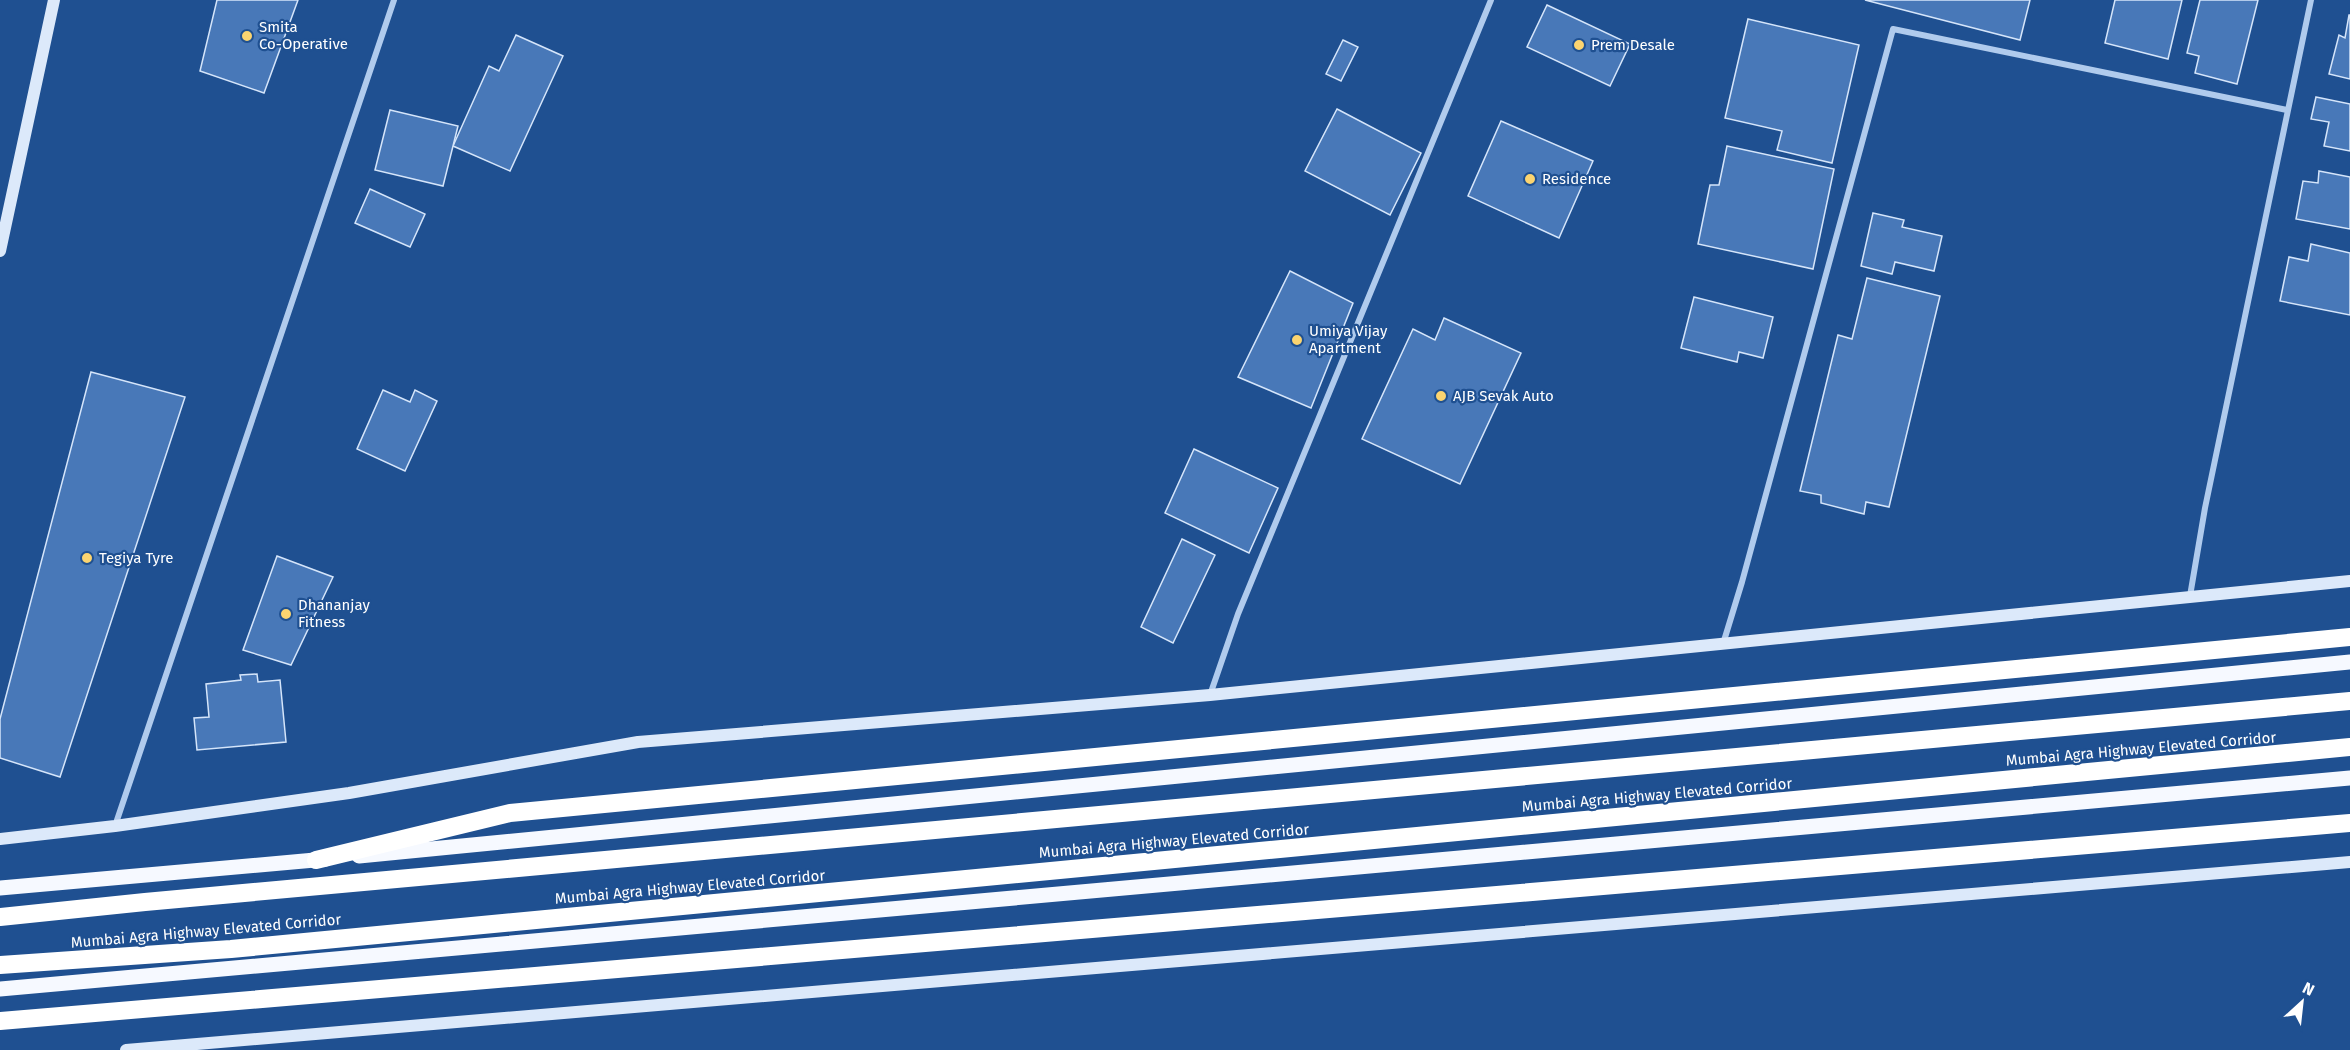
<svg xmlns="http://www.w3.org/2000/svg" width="2350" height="1050" font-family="'Fira Sans',sans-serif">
<rect width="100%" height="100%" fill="#1f5091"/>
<g fill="#4878b8" stroke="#d5e5fa" stroke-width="1.5">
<path d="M217,0H298L264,93L200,71Z"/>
<path d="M1865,0H2030L2020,40Z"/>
<path d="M2115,0H2182L2168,59L2105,43Z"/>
<path d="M2200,0H2258L2237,84L2195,73L2199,56L2187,53Z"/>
<path d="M1547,5L1630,44L1610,86L1527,47Z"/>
<path d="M2349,15H2350V79L2329,74L2339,35L2345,38Z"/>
<path d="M1748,19L1859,45L1832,163L1777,150L1782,131L1725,118Z"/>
<path d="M516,35L563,56L510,171L453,146L489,66L499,71Z"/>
<path d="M1343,40L1358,47L1341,81L1326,74Z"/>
<path d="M2316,97L2350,104V151L2324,146L2329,122L2311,119Z"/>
<path d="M1337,109L1421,153L1390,215L1305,171Z"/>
<path d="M390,110L458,126L443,186L375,170Z"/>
<path d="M1501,121L1593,161L1559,238L1468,196Z"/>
<path d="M1727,146L1834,169L1813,269L1698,244L1710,185H1719Z"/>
<path d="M2319,171L2350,177V229L2296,219L2303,181L2318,183Z"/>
<path d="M370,189L425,214L410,247L355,223Z"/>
<path d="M1873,213L1904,220L1902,227L1942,236L1934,271L1895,262L1892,274L1861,266Z"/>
<path d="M2311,244L2350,253V315L2280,301L2289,257L2308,261Z"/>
<path d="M1290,271L1353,303L1311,408L1238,377Z"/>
<path d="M1867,278L1940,296L1889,507L1866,502L1864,514L1821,503V495L1800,491L1838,335L1852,339Z"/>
<path d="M1694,297L1773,317L1763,358L1739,352L1737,362L1681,348Z"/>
<path d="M1444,318L1521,353L1460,484L1362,439L1413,329L1435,340Z"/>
<path d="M91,372L185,397L60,777L0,758V719Z"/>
<path d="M383,390L410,402L415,390L437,401L405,471L357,449Z"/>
<path d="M1194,449L1278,488L1249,553L1165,513Z"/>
<path d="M1182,539L1215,555L1173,643L1141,627Z"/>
<path d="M277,556L333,577L291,665L243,650Z"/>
<path d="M257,674L258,682L280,680L286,742L197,750L194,718L209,717L206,684L241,680L240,675Z"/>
</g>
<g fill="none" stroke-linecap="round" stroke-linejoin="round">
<g stroke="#b0cbed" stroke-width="6">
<path d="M2190,596L2205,508L2311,0"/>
<path d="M1723,644L1742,582L1893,29L2287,110"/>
<path d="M1210,695L1238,614L1491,0"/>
<path d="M115,826L394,0"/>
</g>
<g stroke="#dce9fa" stroke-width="12">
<path d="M0,251L54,0"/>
<path d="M0,839L115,826L349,793L638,742L1210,695L2350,581"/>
<path d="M126,1050L2350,862"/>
</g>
<g stroke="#f6f9ff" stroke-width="15">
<path d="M359,856L2350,662"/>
<path d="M0,888L326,859"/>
<path d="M0,989L2350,778"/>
</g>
<g stroke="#fff" stroke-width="18">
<path d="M316,860L510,813L2350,637"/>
<path d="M0,917L145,902L2350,701"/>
<path d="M0,965L231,949L2350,747"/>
<path d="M0,1021L2350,823"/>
</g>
</g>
<g fill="#fbd470" stroke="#1f5091" stroke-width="2">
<circle cx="247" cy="36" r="6"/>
<circle cx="1579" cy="45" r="6"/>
<circle cx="1530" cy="179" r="6"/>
<circle cx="1297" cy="340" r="6"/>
<circle cx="1441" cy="396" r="6"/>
<circle cx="87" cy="558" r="6"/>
<circle cx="286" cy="614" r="6"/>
</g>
<g text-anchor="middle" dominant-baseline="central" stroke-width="4.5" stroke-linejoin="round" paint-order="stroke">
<g font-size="15" fill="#fff" stroke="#1f5091" text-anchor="start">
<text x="259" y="27">Smita<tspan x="259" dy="17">Co-Operative</tspan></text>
<text x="1591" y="45">Prem Desale</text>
<text x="1542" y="179">Residence</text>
<text x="1309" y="331">Umiya Vijay<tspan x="1309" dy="17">Apartment</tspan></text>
<text x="1453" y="396">AJB Sevak Auto</text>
<text x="99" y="558">Tegiya Tyre</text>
<text x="298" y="605">Dhananjay<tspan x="298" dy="17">Fitness</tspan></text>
</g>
<g font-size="15" fill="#fff" stroke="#1f5091">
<text transform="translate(2141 749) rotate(-5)">Mumbai Agra Highway Elevated Corridor</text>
<text transform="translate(1657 795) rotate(-5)">Mumbai Agra Highway Elevated Corridor</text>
<text transform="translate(1174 841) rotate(-5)">Mumbai Agra Highway Elevated Corridor</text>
<text transform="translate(690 887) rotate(-5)">Mumbai Agra Highway Elevated Corridor</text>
<text transform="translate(206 931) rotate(-5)">Mumbai Agra Highway Elevated Corridor</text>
</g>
</g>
<g transform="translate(2302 1002) rotate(27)" stroke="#1f5091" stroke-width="4.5" paint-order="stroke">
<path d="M0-4.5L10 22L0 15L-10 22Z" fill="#ffffff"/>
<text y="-9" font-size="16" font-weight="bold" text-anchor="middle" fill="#ffffff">N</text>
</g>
</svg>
